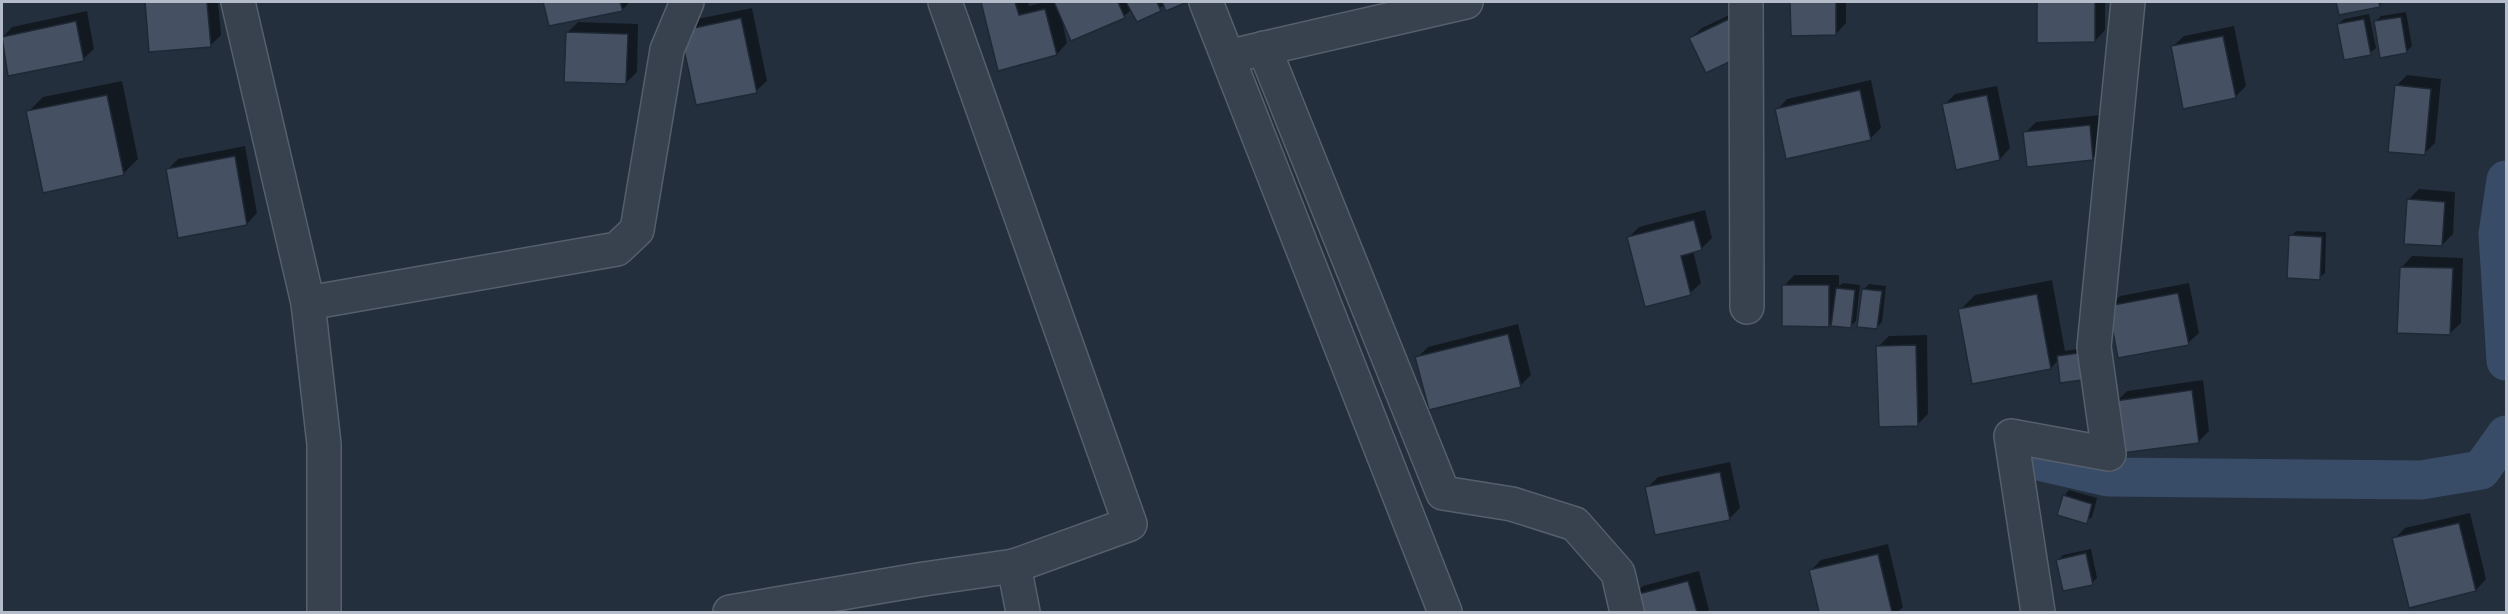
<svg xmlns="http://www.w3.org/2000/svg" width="2508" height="614" font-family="'Public Sans',sans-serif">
<rect width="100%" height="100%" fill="#242f3e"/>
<g fill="#0007">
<path d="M146,2H218L221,35L210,46L150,50Z"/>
<path d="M545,2H630L622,10L550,25Z"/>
<path d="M982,2H1028L1029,6L1045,2H1184L1166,9L1165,5L1138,20L1132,9L1124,16L1072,39L1063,20H1062L1067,43L1057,54L999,69Z"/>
<path d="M1791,2H1846V23L1836,34L1792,35Z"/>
<path d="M2039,2H2105V30L2095,41H2039Z"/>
<path d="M2338,2H2383L2379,6L2340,14Z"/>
<path d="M752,8L767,81L756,91L682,31L692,20Z"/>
<path d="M1740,10L1756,42L1691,38L1702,28Z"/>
<path d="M87,11L94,49L83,59L10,75L2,38L12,27Z"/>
<path d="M2406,12L2412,46L2407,51L2381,56L2375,22L2381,16Z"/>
<path d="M2369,14L2376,48L2370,53L2339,24L2344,19Z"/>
<path d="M578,22L638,24L637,72L626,83L567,33Z"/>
<path d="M2234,26L2246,86L2235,97L2173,46L2184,36Z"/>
<path d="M2407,75L2441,79L2435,143L2424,154L2396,86Z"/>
<path d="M1871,80L1881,128L1870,139L1777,110L1787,99Z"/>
<path d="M122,81L138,159L123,174L28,112L43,97Z"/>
<path d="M1997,86L2010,148L2000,159L1944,105L1955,94Z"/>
<path d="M2100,115L2103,148L2092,159L2025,133L2036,122Z"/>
<path d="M245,146L257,213L247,224L167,170L178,159Z"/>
<path d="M2419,189L2455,192L2453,234L2442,245L2408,200Z"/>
<path d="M1705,210L1712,238L1701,249L1693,251L1701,283L1690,293L1628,238L1639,227Z"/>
<path d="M2296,231L2326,232L2325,273L2319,278L2291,236Z"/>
<path d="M2412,256L2463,258L2461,323L2450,333L2402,267Z"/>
<path d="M1794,275H1839V286L1843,283L1860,285L1856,321L1850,327L1833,321L1829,325L1784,286Z"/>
<path d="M2052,280L2065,351L2084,348L2087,373L2059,359L2051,368L1973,382L1960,310L1975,295Z"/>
<path d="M2189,283L2199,333L2188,343L2110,306L2120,296Z"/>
<path d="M1869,284L1886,286L1882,322L1876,328L1863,290Z"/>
<path d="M1518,324L1531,375L1520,386L1417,358L1428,347Z"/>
<path d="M1927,335L1928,414L1918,424L1878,347L1889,336Z"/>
<path d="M2203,380L2209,431L2199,441L2116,402L2127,391Z"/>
<path d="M1730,462L1740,508L1729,519L1647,488L1658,477Z"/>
<path d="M2069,490L2097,498L2092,517L2086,522L2064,496Z"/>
<path d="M2470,513L2486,579L2476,590L2394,539L2405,528Z"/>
<path d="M1888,544L1903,607L1898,612H1820L1810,571L1821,560Z"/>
<path d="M2091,549L2097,578L2092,583L2058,560L2063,555Z"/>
<path d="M1699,571L1709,610L1707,612H1637L1633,596L1643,586Z"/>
</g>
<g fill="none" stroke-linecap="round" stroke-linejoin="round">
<g stroke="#394c67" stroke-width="39">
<path d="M2506,180L2498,234L2506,361"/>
<path d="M2025,458L2108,477L2421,480L2481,470L2506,435"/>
</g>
</g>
<g fill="#455162" stroke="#1f2835" stroke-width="1.5">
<path d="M145,2H207L211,47L149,52Z"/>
<path d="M543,2H620L623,11L549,26Z"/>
<path d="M981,2H1015L1019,15L1045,9L1057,55L998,71Z"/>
<path d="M1054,2H1118L1125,18L1071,41Z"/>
<path d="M1126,2H1157L1161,11L1137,22Z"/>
<path d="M1162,2H1184L1185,3L1166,11Z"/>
<path d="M1790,2H1836V35L1791,36Z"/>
<path d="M2037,2H2095V42L2037,43Z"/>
<path d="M2336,2H2379L2380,7L2339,15Z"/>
<path d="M2401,17L2407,53L2380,58L2374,21Z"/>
<path d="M741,18L757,93L696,105L680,31Z"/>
<path d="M1729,19L1746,54L1706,73L1689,38Z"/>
<path d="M2364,19L2371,55L2344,60L2337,24Z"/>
<path d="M76,21L84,61L8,76L2,37Z"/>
<path d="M566,32L628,34L626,84L564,82Z"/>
<path d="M2223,36L2236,98L2183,109L2171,46Z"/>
<path d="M2395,85L2431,89L2425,155L2388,152Z"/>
<path d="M1860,90L1871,140L1786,159L1775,109Z"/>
<path d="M107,95L124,175L43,193L26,111Z"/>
<path d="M1987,95L2000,160L1956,170L1942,104Z"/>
<path d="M2090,125L2093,160L2027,167L2023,132Z"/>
<path d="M235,156L247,225L178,238L166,169Z"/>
<path d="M2407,199L2445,202L2442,246L2404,244Z"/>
<path d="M1694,220L1702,250L1681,256L1691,295L1645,307L1627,237Z"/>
<path d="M2289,235L2322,237L2320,280L2287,278Z"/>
<path d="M2400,267L2453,268L2450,335L2397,333Z"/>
<path d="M1782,285H1829V327L1782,326Z"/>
<path d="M1836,288L1855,290L1851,328L1831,326Z"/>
<path d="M1862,289L1882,291L1877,329L1857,327Z"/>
<path d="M2178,293L2189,345L2118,358L2108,306Z"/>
<path d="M2037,294L2051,369L1972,384L1958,309Z"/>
<path d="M1508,334L1521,387L1429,410L1415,357Z"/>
<path d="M1916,345L1918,426L1879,427L1876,346Z"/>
<path d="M2079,353L2082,380L2060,383L2057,356Z"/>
<path d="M2192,390L2199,443L2122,453L2115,401Z"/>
<path d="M1720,472L1730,520L1655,535L1645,487Z"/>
<path d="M2063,495L2092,504L2087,524L2057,515Z"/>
<path d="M2459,523L2476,591L2409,608L2392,538Z"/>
<path d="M2086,553L2093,585L2063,591L2056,560Z"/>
<path d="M1878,554L1892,612H1819L1809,570Z"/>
<path d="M1688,581L1697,612H1636L1631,596Z"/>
</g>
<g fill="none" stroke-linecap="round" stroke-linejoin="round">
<defs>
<g id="minor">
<path d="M238,2L308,303L324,444V612"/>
<path d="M1206,2L1445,612"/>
<path d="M1746,2L1747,307"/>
<path d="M1264,48L1443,493L1512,504L1575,524L1618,573L1627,612"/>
<path d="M1244,53L1466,2"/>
<path d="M308,303L617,249L637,230L667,50L687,2"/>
<path d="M1014,566L1023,612"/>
<path d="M730,612L924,579L1014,566L1130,524L945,2"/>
<path d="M2038,612L2011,436L2109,454L2094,347L2128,2"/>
</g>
</defs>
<use href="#minor" stroke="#565f6c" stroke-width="36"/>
<use href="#minor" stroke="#38414e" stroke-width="33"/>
</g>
<rect width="2508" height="614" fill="none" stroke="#b4bcc9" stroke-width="6"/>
</svg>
